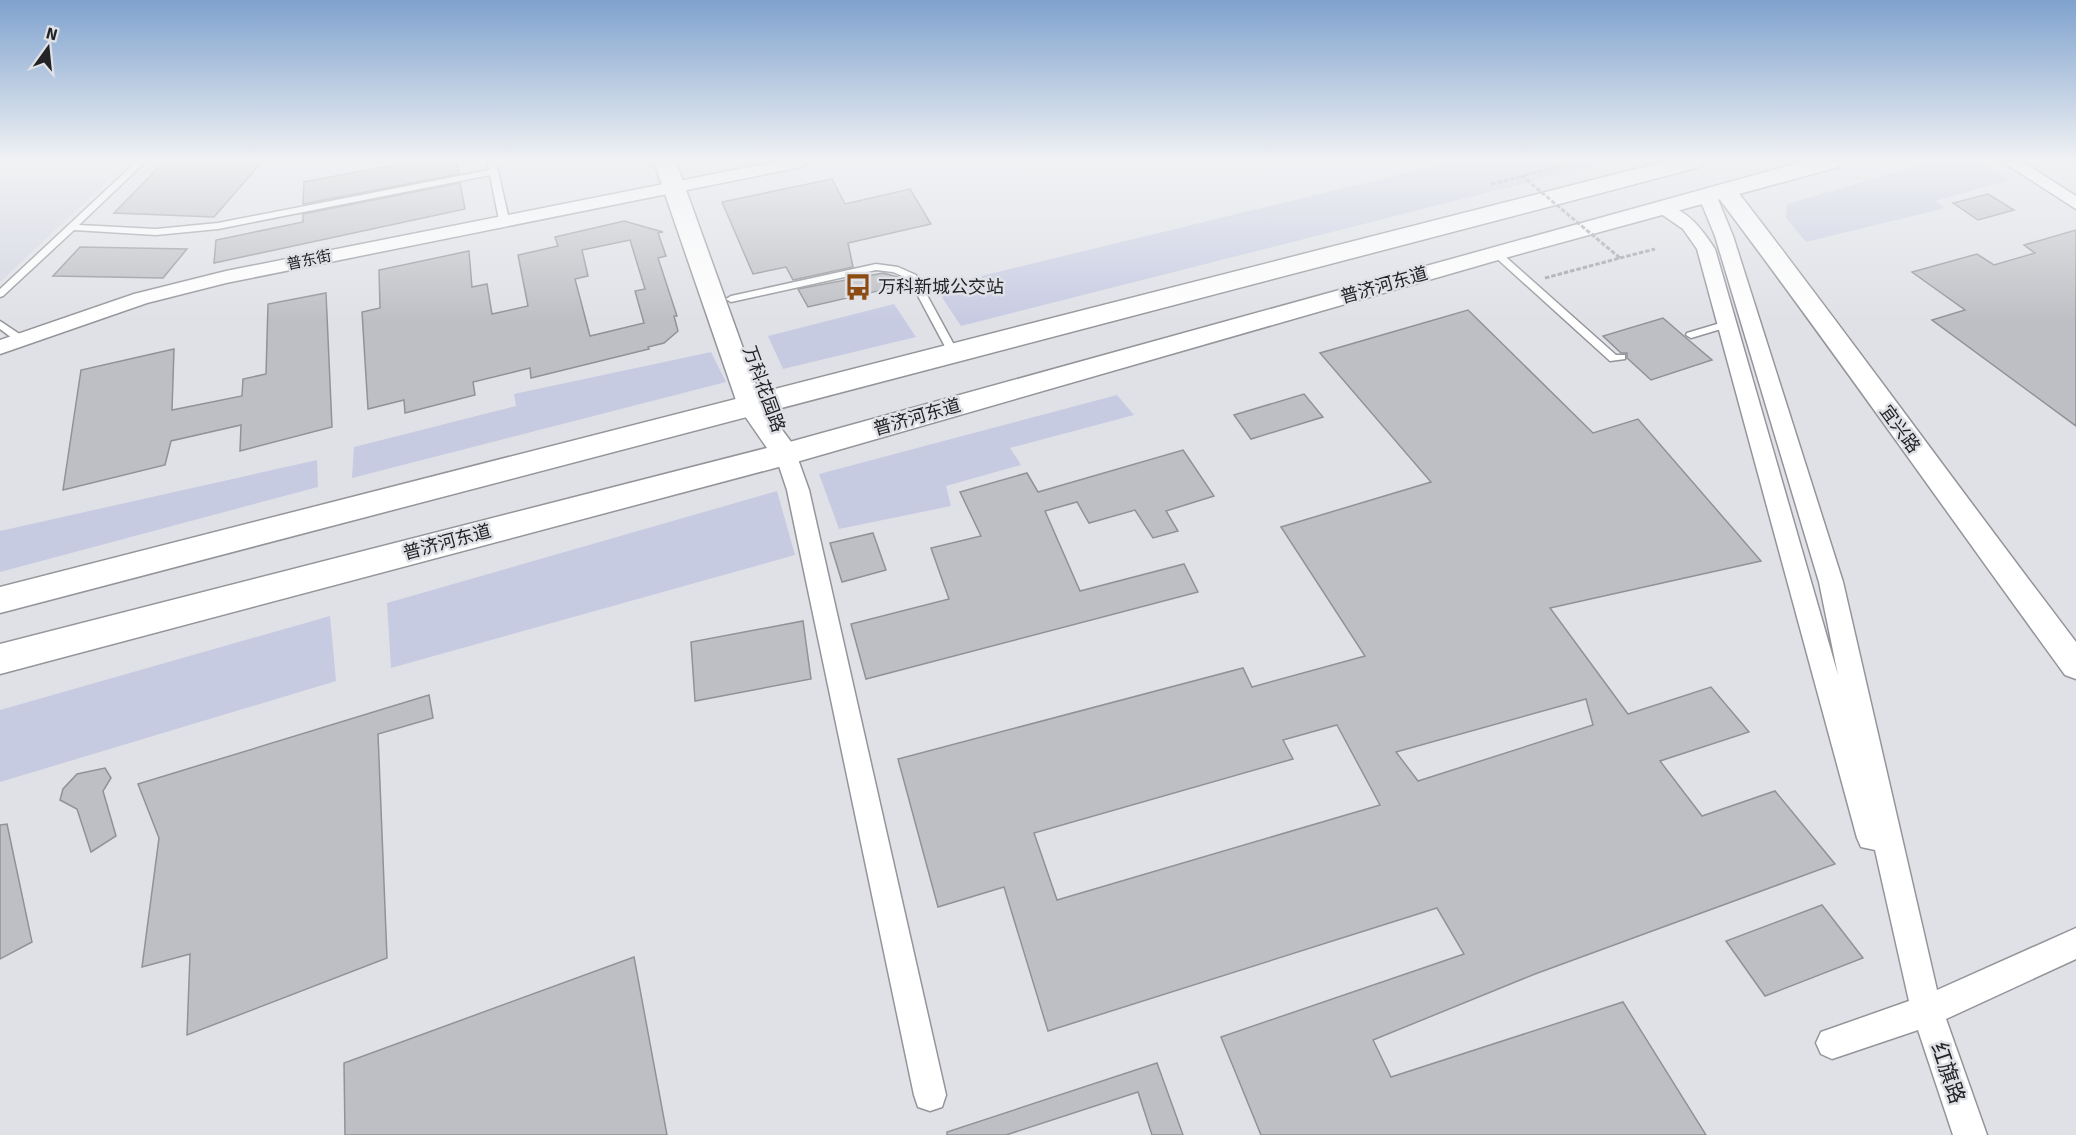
<svg xmlns="http://www.w3.org/2000/svg" width="2076" height="1135" font-family="Signika,'Noto Sans SC',sans-serif">
<rect width="100%" height="100%" fill="#e0e1e7"/>
<path fill="#d4d6e3" d="M0,178L107,181L0,282Z"/>
<g fill="#c7cbe2">
<path d="M1452,162H1608L961,326L939,293L984,282L981,276Z"/>
<path d="M1932,162H1978L2010,180L1935,201L1945,208L1806,242L1786,218L1787,204Z"/>
<path d="M894,304L916,337L783,369L768,336Z"/>
<path d="M711,352L726,382L352,478L354,447L516,406L514,394Z"/>
<path d="M1117,395L1134,415L1010,448L1021,465L946,486L951,506L839,529L819,474Z"/>
<path d="M317,460L318,487L0,572V531Z"/>
<path d="M777,491L795,555L391,668L387,603Z"/>
<path d="M330,616L336,681L0,782V710Z"/>
</g>
<g fill="#bebfc4" stroke="#919297" stroke-width="1.5" fill-rule="evenodd">
<path d="M164,162H262L214,217L114,213Z"/>
<path d="M411,162H456L459,174L303,204L304,182Z"/>
<path d="M832,179L845,204L910,189L931,224L848,243L853,267L793,280L786,267L753,274L722,202Z"/>
<path d="M460,183L465,209L214,263L216,240L303,222V214Z"/>
<path d="M1988,194L2014,210L1978,220L1953,203Z"/>
<path d="M624,221L663,232L658,233L666,256L658,258L677,316H674L678,331L664,343L648,347L649,349L531,378L530,368L473,382L475,395L405,413L404,400L368,409L362,312L380,308L379,270L469,251L472,287L487,284L492,314L528,306L518,255L558,246L555,237ZM630,240L645,289L635,291L644,323L590,336L575,279L588,276L582,250Z"/>
<path d="M2076,230V426L1932,320L1965,310L1912,272L1977,254L1994,265L2035,253L2024,245Z"/>
<path d="M80,247L187,249L163,278L53,276Z"/>
<path d="M883,273L901,278L904,285L808,307L798,289Z"/>
<path d="M326,293L332,427L240,451L241,425L171,441L165,465L63,490L81,370L174,349L172,410L242,396L243,379L266,374L268,304Z"/>
<path d="M1468,310L1593,433L1638,419L1761,561L1550,608L1628,714L1711,687L1749,732L1660,761L1702,816L1775,791L1835,864L1535,974L1373,1040L1391,1077L1623,1002L1706,1135H1261L1221,1037L1464,954L1437,908L1048,1031L1004,887L938,907L898,759L1243,668L1252,687L1365,656L1281,527L1431,482L1320,353ZM1586,699L1593,725L1418,781L1396,752ZM1337,725L1380,805L1057,900L1034,833L1293,759L1283,740Z"/>
<path d="M1663,318L1685,337L1712,360L1651,380L1627,358V353H1621L1603,336Z"/>
<path d="M1304,394L1323,417L1251,439L1234,415Z"/>
<path d="M1183,450L1214,496L1166,511L1178,531L1153,538L1135,510L1089,523L1077,502L1045,511L1080,591L1184,564L1198,592L866,679L851,624L949,599L931,548L981,536L960,492L1027,473L1038,492Z"/>
<path d="M873,533L886,570L842,582L830,543Z"/>
<path d="M803,621L811,679L695,701L691,642Z"/>
<path d="M429,695L433,718L378,734L387,958L187,1035L190,954L142,967L159,838L138,784Z"/>
<path d="M105,768L111,778L103,791L116,836L91,852L77,809L60,800L63,789L77,774Z"/>
<path d="M7,824L32,942L0,959V825Z"/>
<path d="M1822,905L1863,958L1765,996L1726,941Z"/>
<path d="M634,957L667,1135H345L344,1063Z"/>
<path d="M1157,1063L1183,1135H1152L1138,1092L1006,1135H947V1132Z"/>
</g>
<g fill="none" stroke-linecap="round" stroke-linejoin="round">
<defs>
<g id="service">
<path d="M136,162H145L79,225L156,229L218,223L489,170L488,162H496L509,220L504,223L499,220L490,175L218,229L156,235L74,230L3,296L0,297V289Z"/>
<path d="M1496,250L1499,251L1616,355H1625V359L1610,361L1493,255L1491,253Z"/>
<path d="M876,264L898,267L916,275L959,354L958,356H950L949,354L909,279L893,272L876,270L731,302L726,299L731,296Z"/>
<path d="M0,321L24,337V341H16L0,329Z"/>
<path d="M1727,321L1732,324L1731,326L1691,338L1686,335L1687,333Z"/>
</g>
<g id="minor">
<path d="M774,162H809L801,167L226,283L147,303L0,354V340L134,294L226,271Z"/>
<path d="M2003,162H2023L2076,196V209Z"/>
<path d="M1708,192L1717,197L1733,236L1843,582L1937,990L2076,928V959L1946,1019L1987,1135H1953L1918,1030L1832,1059L1821,1054L1816,1043L1821,1032L1909,1001L1875,850L1861,847L1857,838L1697,249L1683,229L1654,209L1663,204C1688,210 1702,229 1715,249L1838,675L1819,582L1715,236L1699,197Z"/>
<path d="M786,446L794,448L809,490L946,1095L942,1107L930,1111L918,1107L914,1095L787,490L775,454L778,448Z"/>
</g>
<g id="tertiary">
<path d="M654,162H676L763,404L800,454L796,461L786,464L776,461L738,406Z"/>
<path d="M1726,185L1734,187C1850,337 1961,491 2076,642V679L2065,675C1949,516 1836,354 1718,197L1715,192L1718,187Z"/>
</g>
<g id="primary">
<path d="M1663,162H1704L1700,167L0,613V587Z"/>
<path d="M1802,162H1842L1838,167L1505,258L786,465L0,674V644L786,443Z"/>
</g>
</defs>
<use href="#service" stroke="#94959a" stroke-width="3"/>
<use href="#minor" stroke="#94959a" stroke-width="3"/>
<use href="#tertiary" stroke="#94959a" stroke-width="3"/>
<use href="#primary" stroke="#94959a" stroke-width="3"/>
<g stroke="#9d9ea3" stroke-width="3" stroke-dasharray="4.5 2" stroke-linecap="butt">
<path d="M1491,184L1522,176"/>
<path d="M1620,258L1655,249"/>
</g>
<use href="#service" fill="#fff" fill-rule="evenodd"/>
<use href="#minor" fill="#fff" fill-rule="evenodd"/>
<use href="#tertiary" fill="#fff" fill-rule="evenodd"/>
<use href="#primary" fill="#fff" fill-rule="evenodd"/>
<path stroke="#9d9ea3" stroke-width="3" stroke-dasharray="4.5 2" stroke-linecap="butt" d="M1545,278L1620,258L1522,176L1573,162"/>
</g>
<linearGradient id="sky" x2="0" y2="1"><stop stop-color="#7fa2ce"/><stop offset="0.5" stop-color="#f1f2f4"/><stop offset="1" stop-color="#f1f2f4" stop-opacity="0"/></linearGradient>
<rect width="2076" height="321" fill="url(#sky)"/>
<defs>
<symbol id="bus-bare" viewBox="-9 -9 18 18"><path d="M-5-6H5V4H4V6H2V4H-2V6H-4V4H-5ZM-3.5-4V0h7V-4ZM-3.5 1.2v1.5H-2V1.2ZM2 1.2v1.5H3.5V1.2Z" fill="#8b4b13" stroke="#e0e1e7" stroke-width="2.5" paint-order="stroke"/></symbol>
</defs>
<g fill-rule="evenodd">
<use href="#bus-bare" x="839" y="268" width="38" height="38"/>
</g>
<g text-anchor="middle" dominant-baseline="central" stroke-width="5" stroke-linejoin="round" paint-order="stroke">
<g font-size="15" fill="#222325" stroke="#e0e1e7">
<text transform="translate(309 260) rotate(-12)">普东街</text>
</g>
<g font-size="18" fill="#222325" stroke="#e0e1e7">
<text transform="translate(1384 285) rotate(-16)">普济河东道</text>
<text transform="translate(764 389) rotate(70)">万科花园路</text>
<text transform="translate(917 417) rotate(-16)">普济河东道</text>
<text transform="translate(1900 429) rotate(54)">宜兴路</text>
<text transform="translate(447 542) rotate(-15)">普济河东道</text>
</g>
<g font-size="18" fill="#222325" stroke="#e0e1e7" text-anchor="start">
<text x="878" y="287">万科新城公交站</text>
</g>
<g font-size="21" fill="#222325" stroke="#e0e1e7">
<text transform="translate(1948 1073) rotate(71)">红旗路</text>
</g>
</g>
<g transform="translate(48 48) rotate(15)" stroke="#e0e1e7" stroke-width="4.5" paint-order="stroke">
<path d="M0-4.5L10 22L0 15L-10 22Z" fill="#222325"/>
<text y="-9" font-size="16" font-weight="bold" text-anchor="middle" fill="#222325">N</text>
</g>
</svg>
